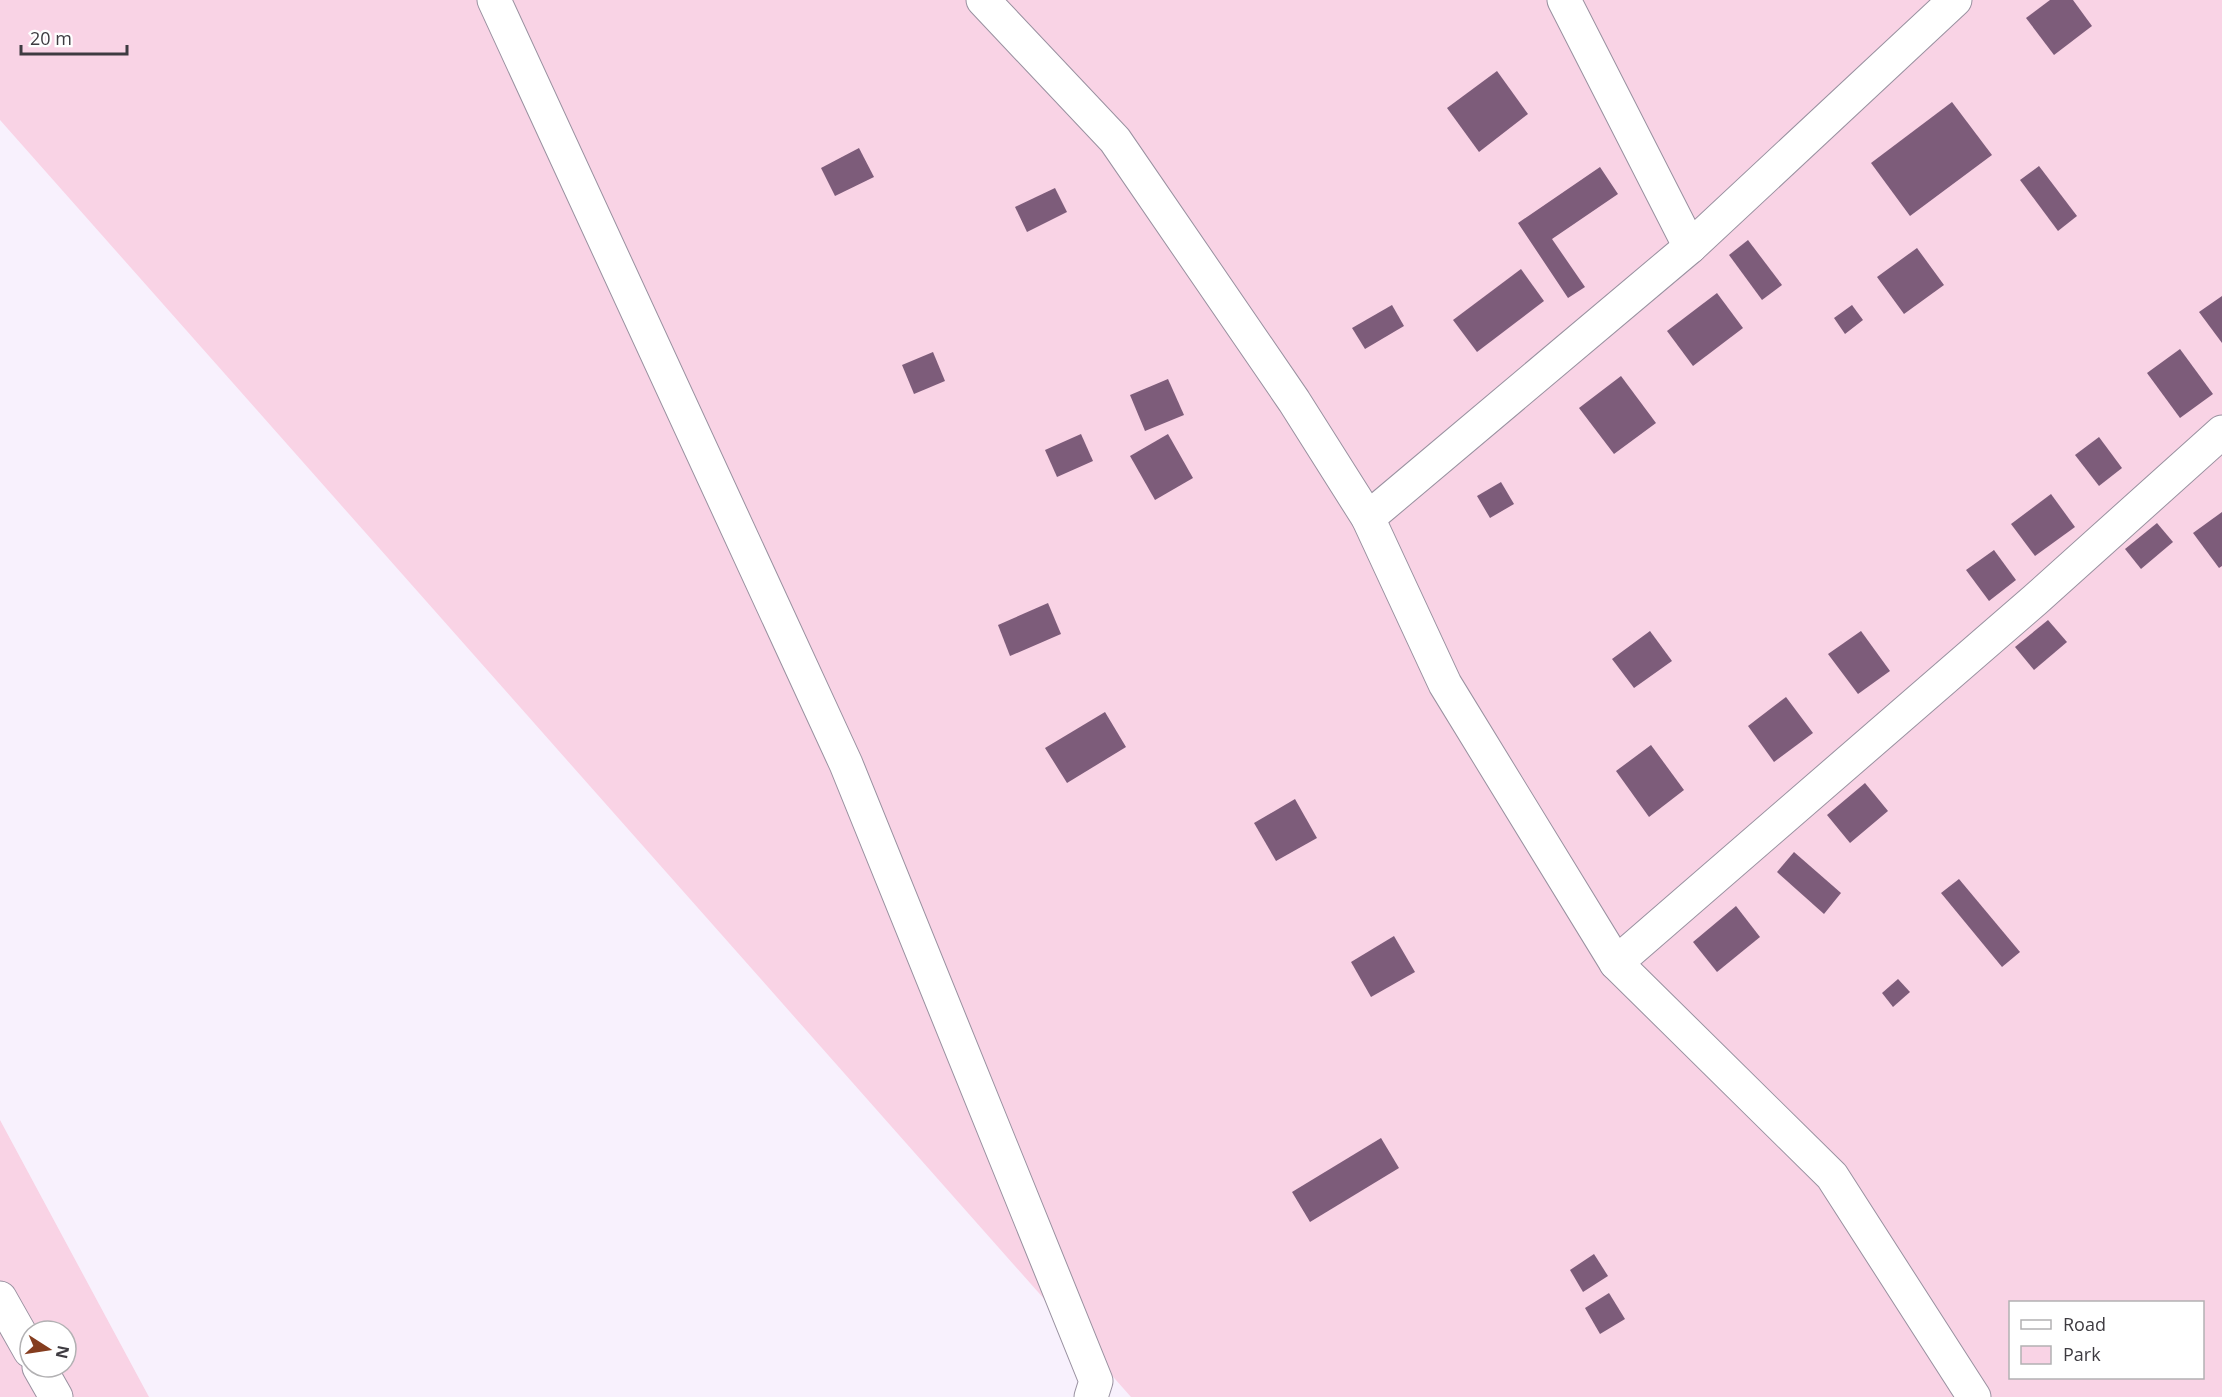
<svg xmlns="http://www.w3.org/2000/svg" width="2222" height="1397" font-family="'Open Sans',sans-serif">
<rect width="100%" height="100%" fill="#f8f1fd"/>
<g fill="#f9d3e5" fill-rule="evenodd">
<path d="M0,0H2222V1397H1131L0,120ZM2010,1302H2202V1378H2010Z"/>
<path d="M0,1120L149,1397H0ZM30,1331H66V1367H30Z"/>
</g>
<g fill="#7d5c7a">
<path d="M2050,0H2073L2092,26L2054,55L2026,18Z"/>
<path d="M1497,71L1528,114L1479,152L1447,108Z"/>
<path d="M1952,102L1992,155L1910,216L1871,163Z"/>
<path d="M859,148L874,177L835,196L821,168Z"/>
<path d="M2039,166L2077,216L2058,231L2020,180Z"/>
<path d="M1600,167L1618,194L1552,239L1585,287L1568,298L1518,223Z"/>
<path d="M1055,188L1067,212L1027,232L1015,207Z"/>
<path d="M1748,240L1782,285L1762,300L1729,255Z"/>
<path d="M1917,248L1944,285L1904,314L1877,277Z"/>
<path d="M1521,269L1544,301L1477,352L1453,320Z"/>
<path d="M1717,293L1743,328L1693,366L1667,331Z"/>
<path d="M2222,296V343L2199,312Z"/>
<path d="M1392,305L1404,326L1365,349L1352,328Z"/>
<path d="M1852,305L1863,320L1845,334L1834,318Z"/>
<path d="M2180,349L2213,394L2180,418L2147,373Z"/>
<path d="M933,352L945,381L914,394L902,365Z"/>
<path d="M1621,376L1656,423L1614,454L1579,408Z"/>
<path d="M1168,379L1184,415L1145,431L1130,395Z"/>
<path d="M1081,434L1093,461L1057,477L1045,450Z"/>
<path d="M1168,434L1193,478L1155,500L1130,456Z"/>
<path d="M2099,437L2122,468L2099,486L2075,455Z"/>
<path d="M1501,482L1514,504L1490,518L1477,496Z"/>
<path d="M2051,494L2075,527L2035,556L2011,524Z"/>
<path d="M2222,512V566L2219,568L2193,533Z"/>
<path d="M2157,523L2173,542L2141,569L2125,549Z"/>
<path d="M1994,550L2016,580L1989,601L1966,570Z"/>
<path d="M1048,603L1061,634L1010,656L998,625Z"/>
<path d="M2048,620L2067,642L2034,670L2015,647Z"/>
<path d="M1650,631L1672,661L1634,688L1612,659Z"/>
<path d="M1861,631L1890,671L1858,694L1828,654Z"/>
<path d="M1786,697L1813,733L1774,762L1748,726Z"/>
<path d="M1105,712L1126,747L1067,783L1045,748Z"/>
<path d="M1651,745L1684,790L1649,817L1616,771Z"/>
<path d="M1865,783L1888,811L1850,843L1827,815Z"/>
<path d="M1295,799L1317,838L1276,861L1254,823Z"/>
<path d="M1794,852L1841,893L1824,914L1777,872Z"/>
<path d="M1959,879L2020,952L2002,967L1941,893Z"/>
<path d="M1736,906L1760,937L1717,972L1693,942Z"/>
<path d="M1394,936L1415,972L1371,997L1351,962Z"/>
<path d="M1898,979L1910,992L1893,1007L1882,993Z"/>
<path d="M1381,1138L1399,1168L1310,1222L1292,1192Z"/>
<path d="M1594,1254L1608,1276L1583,1292L1570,1270Z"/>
<path d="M1609,1293L1625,1319L1600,1334L1585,1308Z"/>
</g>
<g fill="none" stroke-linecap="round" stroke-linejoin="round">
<defs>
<g id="minor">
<path d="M494,0L846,764L1096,1381L1091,1397"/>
<path d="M983,0L1115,140L1294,401L1368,518L1445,684L1616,963"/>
<path d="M1564,0L1690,247"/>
<path d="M1368,518L1690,247L1955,0"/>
<path d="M0,1298L30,1351"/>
<path d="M39,1367L56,1397"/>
<path d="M1974,1397L1832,1176L1616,963L2035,600L2222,432"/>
</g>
</defs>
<use href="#minor" stroke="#9991a0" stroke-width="35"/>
<use href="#minor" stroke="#fff" stroke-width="33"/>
</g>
<rect x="2009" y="1301" width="195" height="78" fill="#ffffff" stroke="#b2b1b3" stroke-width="1.5"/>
<rect x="2021" y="1320" width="30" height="9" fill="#ffffff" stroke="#b2b1b3" stroke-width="1.5"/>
<text x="2063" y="1331" font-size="18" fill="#3e3b41">Road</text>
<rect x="2021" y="1346" width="30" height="18" fill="#f9d3e5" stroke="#b2b1b3" stroke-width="1.5"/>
<text x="2063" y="1361" font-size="18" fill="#3e3b41">Park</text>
<g transform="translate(48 1349) rotate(102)"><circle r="28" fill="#ffffff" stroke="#b2b1b3" stroke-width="1.5"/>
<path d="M0-4.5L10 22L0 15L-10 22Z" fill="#853d1f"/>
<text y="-9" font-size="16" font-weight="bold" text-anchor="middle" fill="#3e3b41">N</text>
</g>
<path d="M21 45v9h106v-9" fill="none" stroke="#3e3b41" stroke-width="3"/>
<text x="30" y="45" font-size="18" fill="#3e3b41" stroke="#ffffff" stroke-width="4.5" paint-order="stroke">20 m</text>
</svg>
